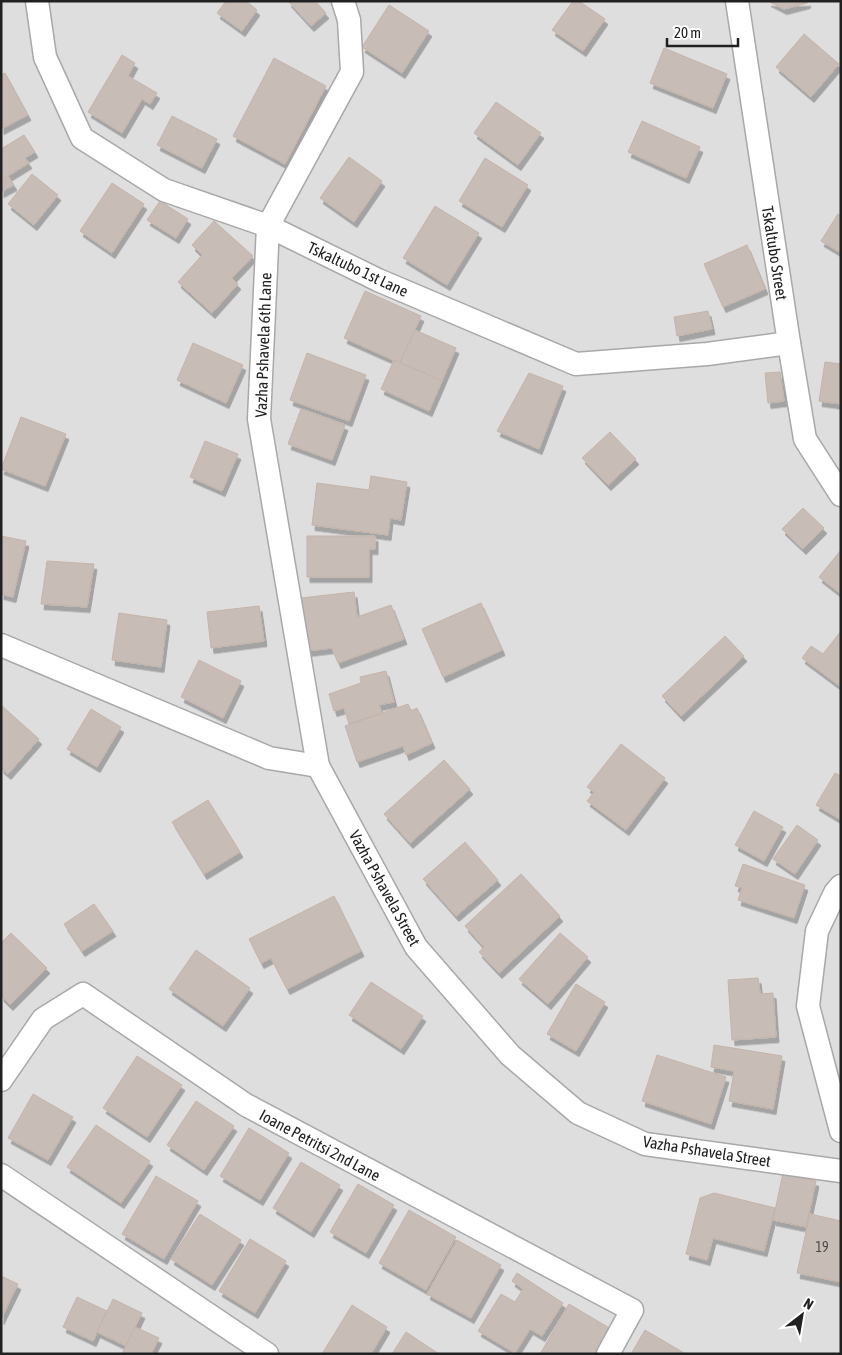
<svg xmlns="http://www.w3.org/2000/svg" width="842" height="1355" font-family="'Asap Condensed',sans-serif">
<defs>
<filter id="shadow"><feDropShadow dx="3" dy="5.5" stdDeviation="0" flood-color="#0004"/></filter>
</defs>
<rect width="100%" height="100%" fill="#f2eee7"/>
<rect fill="#dfdede" x="1" y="1" width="840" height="1353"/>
<g fill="#c7bdb6" stroke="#c5b3a8" filter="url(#shadow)">
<path d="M226,1H246L257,10L242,31L217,13Z"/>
<path d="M288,1H315L326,13L311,26Z"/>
<path d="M573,1H579L605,19L583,51L552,30Z"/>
<path d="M768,1H808L807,3L784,9Z"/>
<path d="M389,5L429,31L402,73L362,47Z"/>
<path d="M804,34L839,64L811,97L776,67Z"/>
<path d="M664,48L727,74L713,108L650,83Z"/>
<path d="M122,55L135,63L128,76L157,93L150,104L142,99L122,133L88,112Z"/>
<path d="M274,58L326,86L285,164L233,136Z"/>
<path d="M5,73L28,115L1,129V75Z"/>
<path d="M496,102L541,133L518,165L474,133Z"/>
<path d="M172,116L217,139L202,168L157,145Z"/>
<path d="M642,121L700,147L686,178L628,152Z"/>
<path d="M24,135L35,152L25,158L29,163L8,176L14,185L1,192V149Z"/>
<path d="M349,157L382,181L354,222L320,198Z"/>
<path d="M485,158L528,185L502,227L459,201Z"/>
<path d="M32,174L58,195L34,225L8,204Z"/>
<path d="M112,183L144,204L112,253L80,231Z"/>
<path d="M160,201L188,219L176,238L147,220Z"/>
<path d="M435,206L479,233L447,285L403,258Z"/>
<path d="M838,214L841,216V253L821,241Z"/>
<path d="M214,221L253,256L232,278L238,284L212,313L178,282L202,255L192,245Z"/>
<path d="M747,245L765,289L723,307L704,264Z"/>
<path d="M365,291L421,316L400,363L344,338Z"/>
<path d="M708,311L712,329L677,336L674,317Z"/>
<path d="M415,330L456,348L442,381L400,363Z"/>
<path d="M193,343L243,365L226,403L177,380Z"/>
<path d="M307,353L366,375L349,421L290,400Z"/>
<path d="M394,360L442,381L429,411L381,389Z"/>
<path d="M825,362L841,364V404L819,401Z"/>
<path d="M780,372L784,401L768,403L765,373Z"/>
<path d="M529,373L563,386L539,449L497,431Z"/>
<path d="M301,409L345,425L332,460L288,444Z"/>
<path d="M21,417L66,434L45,486L1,469Z"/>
<path d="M610,432L636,459L608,485L582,458Z"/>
<path d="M205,441L238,454L222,491L190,477Z"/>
<path d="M371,476L407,482L401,520L390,518L388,535L312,525L317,483L369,490Z"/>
<path d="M803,508L824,528L803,549L782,529Z"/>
<path d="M1,536L26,541L13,597L1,594Z"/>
<path d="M307,536H375V549H369V577H307Z"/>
<path d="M841,550V594L819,577Z"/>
<path d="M47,561L94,564L87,607L41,604Z"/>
<path d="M354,592L357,617L391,605L404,639L338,663L332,648L307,651L301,598Z"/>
<path d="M481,603L502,650L443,677L422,629Z"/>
<path d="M259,606L264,641L211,648L207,612Z"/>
<path d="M119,613L167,620L161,667L112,660Z"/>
<path d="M841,631V687L802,658L811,646L823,654Z"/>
<path d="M725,636L744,656L681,716L662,696Z"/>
<path d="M199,660L241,681L223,718L181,697Z"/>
<path d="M386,671L394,702L379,705L382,713L349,724L344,708L334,711L329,694L361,683L360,677Z"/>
<path d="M408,704L411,711L417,708L432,743L406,755L403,746L357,762L345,726Z"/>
<path d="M1,705L39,739L8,774L1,768Z"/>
<path d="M91,709L121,727L97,767L67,749Z"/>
<path d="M621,744L665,778L626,830L587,801L594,792L587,787Z"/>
<path d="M444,760L470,789L410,843L384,814Z"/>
<path d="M835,773L841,776V820L816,805Z"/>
<path d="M208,800L240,852L204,874L172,822Z"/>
<path d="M754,811L783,827L764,861L735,845Z"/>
<path d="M797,825L818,840L795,874L773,859Z"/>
<path d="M465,842L498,880L456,916L423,879Z"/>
<path d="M743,864L805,885L794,918L738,900L742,888L735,886Z"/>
<path d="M521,874L560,916L499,973L479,952L484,947L465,926Z"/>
<path d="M334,896L361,951L287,989L271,958L261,963L249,939Z"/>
<path d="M94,904L113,931L82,951L64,924Z"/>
<path d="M11,933L47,968L10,1005L1,996V943Z"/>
<path d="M560,933L588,957L548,1004L519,979Z"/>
<path d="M196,950L250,988L223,1026L169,989Z"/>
<path d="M758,978L760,994L773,993L776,1037L732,1040L728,980Z"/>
<path d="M371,982L423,1016L401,1049L349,1015Z"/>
<path d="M576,984L605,1002L576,1051L547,1034Z"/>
<path d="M714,1045L782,1056L773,1109L729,1101L734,1071L711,1067Z"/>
<path d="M657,1055L726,1077L711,1124L642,1101Z"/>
<path d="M137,1056L182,1085L147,1137L103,1108Z"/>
<path d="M33,1094L73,1117L48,1160L8,1138Z"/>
<path d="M196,1101L234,1126L204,1170L167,1145Z"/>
<path d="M96,1125L150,1161L121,1203L67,1167Z"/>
<path d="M249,1128L289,1153L260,1200L220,1176Z"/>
<path d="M301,1162L340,1185L311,1232L273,1208Z"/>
<path d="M783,1173L816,1181L806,1227L773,1220Z"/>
<path d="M156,1176L198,1201L164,1259L122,1234Z"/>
<path d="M358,1184L394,1205L366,1253L330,1232Z"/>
<path d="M714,1193L775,1208L764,1251L713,1238L707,1260L686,1254L700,1198Z"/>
<path d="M409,1210L456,1237L426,1290L379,1263Z"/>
<path d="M200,1214L241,1240L212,1285L171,1259Z"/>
<path d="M810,1214L841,1221V1282L797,1273Z"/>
<path d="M250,1239L286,1261L255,1313L219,1291Z"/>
<path d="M457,1240L501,1265L471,1318L427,1294Z"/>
<path d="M517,1273L563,1303L542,1336L530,1329L515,1353L478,1331L501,1294L515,1302L523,1289L512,1281Z"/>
<path d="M1,1276L18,1284L1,1319Z"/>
<path d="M77,1297L107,1311L93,1341L63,1327Z"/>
<path d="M113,1299L142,1313L126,1346L97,1332Z"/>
<path d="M569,1304L611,1329L596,1354H540Z"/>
<path d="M352,1305L387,1327L371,1354H322Z"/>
<path d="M135,1327L159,1338L151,1354H122Z"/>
<path d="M645,1330L686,1354H631Z"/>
<path d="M406,1332L439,1354H392Z"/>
</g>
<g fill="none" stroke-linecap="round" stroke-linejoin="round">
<defs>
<g id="street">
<path d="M37,1L45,57L82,138L164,190L268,226L378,280L576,364L707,354L789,343"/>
<path d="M737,1L789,343L805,439L841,495"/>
<path d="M1,645L269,758L318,766L416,947L510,1055L578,1113L645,1144L841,1171"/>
<path d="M318,766L259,419L268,226L352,72L349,20L343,1"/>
<path d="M841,886L835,893L817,931L808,1006L841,1131"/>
<path d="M1,1080L43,1019L83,994L246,1105L632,1310L608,1354"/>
<path d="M1,1175L267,1354"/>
</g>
</defs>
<use href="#street" stroke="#a8a8a8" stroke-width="25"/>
<use href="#street" stroke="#fff" stroke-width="22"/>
</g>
<g text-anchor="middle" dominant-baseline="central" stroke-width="4" stroke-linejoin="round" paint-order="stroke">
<g font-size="14" fill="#4a4846">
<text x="822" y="1247">19</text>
</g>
<g font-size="16" fill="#212121" stroke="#fff">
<text transform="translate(775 253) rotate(81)">Tskaltubo Street</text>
<text transform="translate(358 269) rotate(25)">Tskaltubo 1st Lane</text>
<text transform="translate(263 345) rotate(-88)">Vazha Pshavela 6th Lane</text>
<text transform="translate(385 888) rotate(61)">Vazha Pshavela Street</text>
<text transform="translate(320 1145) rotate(28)">Ioane Petritsi 2nd Lane</text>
<text transform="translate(707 1151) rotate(9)">Vazha Pshavela Street</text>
</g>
</g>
<rect width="842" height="1355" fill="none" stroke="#212121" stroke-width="5"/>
<g transform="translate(802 1315) rotate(31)" stroke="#ffffff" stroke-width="4" paint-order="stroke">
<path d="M0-4L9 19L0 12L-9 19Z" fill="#212121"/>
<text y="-8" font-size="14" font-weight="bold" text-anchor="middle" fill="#212121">N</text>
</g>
<path d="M667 38v8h71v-8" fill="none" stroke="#212121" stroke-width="2.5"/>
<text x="674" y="38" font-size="15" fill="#212121" stroke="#ffffff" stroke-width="4" paint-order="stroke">20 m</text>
</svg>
